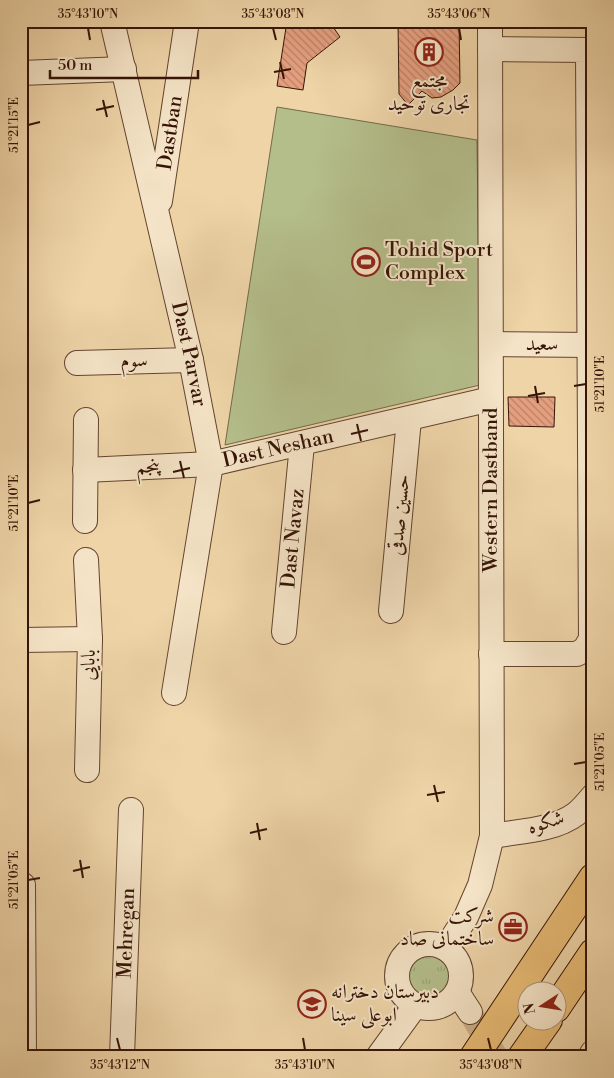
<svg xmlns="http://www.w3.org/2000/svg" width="614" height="1078" font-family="'Libre Bodoni',Amiri,serif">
<defs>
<pattern id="grass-tufts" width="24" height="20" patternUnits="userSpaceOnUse" patternTransform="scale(1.25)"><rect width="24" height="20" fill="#b4be8b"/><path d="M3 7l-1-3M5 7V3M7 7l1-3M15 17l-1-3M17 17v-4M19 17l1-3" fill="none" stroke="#9ba276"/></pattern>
<pattern id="building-back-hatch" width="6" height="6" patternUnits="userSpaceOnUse" patternTransform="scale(1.25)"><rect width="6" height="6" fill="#e59f7f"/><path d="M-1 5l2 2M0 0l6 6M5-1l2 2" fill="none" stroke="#ba8066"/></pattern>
</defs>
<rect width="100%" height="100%" fill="#eed4a7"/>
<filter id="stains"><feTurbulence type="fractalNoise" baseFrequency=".004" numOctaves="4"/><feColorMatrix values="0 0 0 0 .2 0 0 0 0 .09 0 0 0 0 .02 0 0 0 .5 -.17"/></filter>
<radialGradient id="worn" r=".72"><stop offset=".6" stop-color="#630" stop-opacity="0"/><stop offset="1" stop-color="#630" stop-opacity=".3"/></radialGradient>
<circle fill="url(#grass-tufts)" stroke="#756949" cx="429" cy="975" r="24"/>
<path fill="#b4be8b" stroke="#756949" d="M277,107L477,140L480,385L225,445Z"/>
<g fill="url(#building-back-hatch)" stroke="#361407">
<path d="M287,21H329L340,37L307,63L303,90L277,86Z"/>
<path d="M398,21H459L460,83L453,90L441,97L432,98L422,91L408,105L399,94Z"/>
<path d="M508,397H555L554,427L509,426Z"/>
</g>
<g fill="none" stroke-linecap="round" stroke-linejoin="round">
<path stroke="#c9ae87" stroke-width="24" stroke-dasharray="24 12" stroke-linecap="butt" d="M470,1012L496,1057"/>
<defs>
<g id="minor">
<path id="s1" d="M112,21L191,360L211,464L174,693"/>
<path d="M490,49L588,50L591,639L585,649L577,654H491"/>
<path d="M21,73L124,69"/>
<path id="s2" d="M160,201L187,21"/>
<path d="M491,344L593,345"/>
<path d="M77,363L191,360"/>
<path id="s3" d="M85,470L211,464L491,399"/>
<path d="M85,521L86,420"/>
<path d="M86,560L90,639L87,770"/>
<path d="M391,611L409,419"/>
<path id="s4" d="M284,632L302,444"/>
<path d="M21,640L90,639"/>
<path d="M492,836C519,831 553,831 576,814C582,809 588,802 593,796"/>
<path d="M23,885L24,1057"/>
<circle cx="429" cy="976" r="32"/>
<path d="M446,948L466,917L480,885L492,836L490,21"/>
<path d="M457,992L470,1012"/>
<path id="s5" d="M122,1057L131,810"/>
<path d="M378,1057L415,1006"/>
<path d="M590,1057L593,1052"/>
</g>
<g id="highway">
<path d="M556,1008L593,953"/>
<path d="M474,1057L593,878"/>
<path d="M522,1057L548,1020"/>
</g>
</defs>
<use href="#minor" stroke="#64442f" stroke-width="26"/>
<use href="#highway" stroke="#361407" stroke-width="30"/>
<use href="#minor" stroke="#f4e3c6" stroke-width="24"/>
<use href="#highway" stroke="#e7ba74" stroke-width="28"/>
</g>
<path fill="none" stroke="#361407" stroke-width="2" d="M88,28L90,40M273,28L276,40M459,28L461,40M280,62L284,79M274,72L291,69M103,100L107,117M96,110L114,106M28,125L40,122M535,386L538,403M574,386L586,384M528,396L545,393M357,424L361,441M351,434L368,430M180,461L184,478M173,472L190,468M28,503L40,500M574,764L586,762M434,785L438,802M427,795L445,792M257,823L260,840M250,833L267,829M80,860L83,878M73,871L90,867M28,880L40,878M117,1038L120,1050M303,1038L305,1050M488,1038L491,1050"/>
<defs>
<symbol id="building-ring" viewBox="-11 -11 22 22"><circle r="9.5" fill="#f4e3c6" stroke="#8f2418" stroke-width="1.5"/><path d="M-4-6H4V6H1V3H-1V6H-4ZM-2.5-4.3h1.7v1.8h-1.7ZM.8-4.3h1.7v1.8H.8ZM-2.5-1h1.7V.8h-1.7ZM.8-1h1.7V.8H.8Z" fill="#8f2418"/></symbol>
<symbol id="stadium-ring" viewBox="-11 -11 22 22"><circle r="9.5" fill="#f4e3c6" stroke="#8f2418" stroke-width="1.5"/><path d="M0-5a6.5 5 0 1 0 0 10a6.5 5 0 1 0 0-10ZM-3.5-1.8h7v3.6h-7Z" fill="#8f2418"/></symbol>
<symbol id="office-ring" viewBox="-11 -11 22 22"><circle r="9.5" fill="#f4e3c6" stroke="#8f2418" stroke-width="1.5"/><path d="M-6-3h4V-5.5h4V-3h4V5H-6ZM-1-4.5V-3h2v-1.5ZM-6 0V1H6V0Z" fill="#8f2418"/></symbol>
<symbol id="school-ring" viewBox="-11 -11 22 22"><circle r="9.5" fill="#f4e3c6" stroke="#8f2418" stroke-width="1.5"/><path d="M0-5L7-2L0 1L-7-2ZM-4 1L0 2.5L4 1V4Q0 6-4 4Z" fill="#8f2418"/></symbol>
</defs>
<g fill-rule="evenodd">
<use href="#building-ring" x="413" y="36" width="32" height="32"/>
<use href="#stadium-ring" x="350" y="246" width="32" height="32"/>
<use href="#office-ring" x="497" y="911" width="32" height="32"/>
<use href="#school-ring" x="296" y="988" width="32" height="32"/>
</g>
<g text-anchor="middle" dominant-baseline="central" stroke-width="4" stroke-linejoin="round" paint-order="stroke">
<g font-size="20" fill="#361407" stroke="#f4e3c6" text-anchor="start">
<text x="429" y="81" text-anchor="middle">مجتمع<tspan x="429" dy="23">تجاری توحید</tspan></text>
<text x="385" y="250">Tohid Sport<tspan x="385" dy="23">Complex</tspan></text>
<text x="494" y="916" text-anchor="end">شرکت<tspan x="494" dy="23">ساختمانی صاد</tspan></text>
<text x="331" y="992">دبیرستان دخترانه<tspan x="331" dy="23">ابوعلی سینا</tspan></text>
</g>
<g font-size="20" fill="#361407" stroke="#f4e3c6">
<text stroke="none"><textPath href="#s2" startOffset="69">Dastban</textPath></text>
<text x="542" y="344">سعید</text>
<text stroke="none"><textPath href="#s1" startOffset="342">Dast Parvar</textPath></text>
<text transform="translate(134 361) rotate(-1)">سوم</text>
<text stroke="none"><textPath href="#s3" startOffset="195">Dast Neshan</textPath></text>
<text transform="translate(148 467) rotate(-3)">پنجم</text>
<text transform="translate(491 490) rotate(-90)">Western Dastband</text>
<text transform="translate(400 515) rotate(-85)">حسین صدقی</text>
<text stroke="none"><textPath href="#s4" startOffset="94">Dast Navaz</textPath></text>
<text transform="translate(89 665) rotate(-89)">بابایی</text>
<text transform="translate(546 823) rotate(-17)">شکوه</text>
<text stroke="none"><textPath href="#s5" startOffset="124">Mehregan</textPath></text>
</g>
</g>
<rect width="614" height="1078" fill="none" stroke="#eed4a7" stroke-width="55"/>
<g transform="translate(542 1006) rotate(258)"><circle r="24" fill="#f4e3c6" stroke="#a8907a"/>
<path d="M0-4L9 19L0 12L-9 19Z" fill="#8f2418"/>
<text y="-8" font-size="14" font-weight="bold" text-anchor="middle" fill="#361407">N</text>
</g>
<path d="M50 70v8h148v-8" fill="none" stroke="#361407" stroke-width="2.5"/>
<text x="58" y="70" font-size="15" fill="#361407" stroke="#f4e3c6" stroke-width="4" paint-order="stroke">50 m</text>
<rect x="28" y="28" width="558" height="1022" fill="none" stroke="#361407" stroke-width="2"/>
<g font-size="12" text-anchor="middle" fill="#361407">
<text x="88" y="18">35°43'10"N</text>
<text x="273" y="18">35°43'08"N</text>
<text x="459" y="18">35°43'06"N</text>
<text transform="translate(14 125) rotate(-90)" y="4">51°21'15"E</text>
<text transform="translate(600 384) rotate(-90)" y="4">51°21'10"E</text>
<text transform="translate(14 503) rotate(-90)" y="4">51°21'10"E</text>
<text transform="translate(600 762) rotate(-90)" y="4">51°21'05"E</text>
<text transform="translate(14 880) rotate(-90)" y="4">51°21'05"E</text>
<text x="120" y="1069">35°43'12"N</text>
<text x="305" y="1069">35°43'10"N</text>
<text x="491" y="1069">35°43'08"N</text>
</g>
<rect width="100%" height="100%" filter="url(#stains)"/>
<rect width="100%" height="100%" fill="url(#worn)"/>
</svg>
